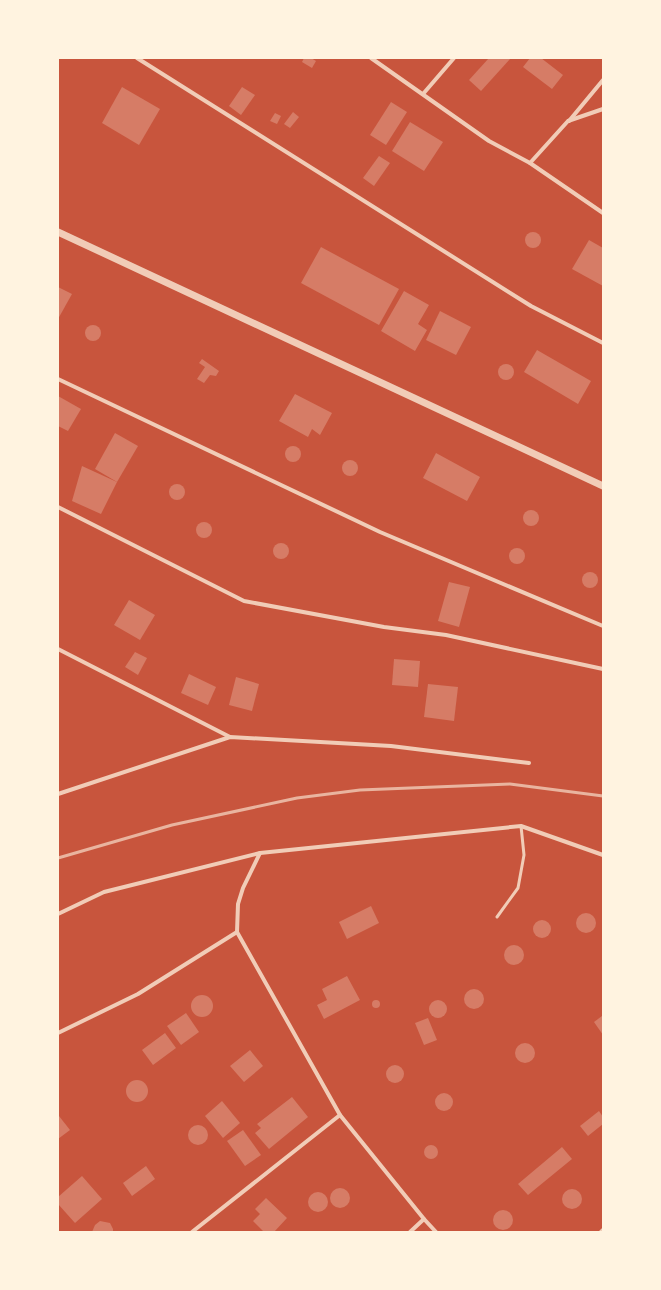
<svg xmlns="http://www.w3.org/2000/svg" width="661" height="1290" font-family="'PT Sans Narrow',sans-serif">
<rect width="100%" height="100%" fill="#c8553d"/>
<g fill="#d67c66">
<path d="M304,58H311L316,61L312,68L302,62Z"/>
<path d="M489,58H511L481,91L469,80Z"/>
<path d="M530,58H541L563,75L552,89L523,67Z"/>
<path d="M122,87L160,109L139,145L102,123Z"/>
<path d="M242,87L255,95L241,115L229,106Z"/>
<path d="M391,102L407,112L386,145L370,135Z"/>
<path d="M293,112L299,117L290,128L284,124Z"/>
<path d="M275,113L281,116L277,124L270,121Z"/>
<path d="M410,122L443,142L424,171L392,151Z"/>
<path d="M379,156L390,163L374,186L363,178Z"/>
<circle cx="533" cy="240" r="8"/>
<path d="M589,240L603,248V286L572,269Z"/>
<path d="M321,247L399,289L379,325L301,283Z"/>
<path d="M58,287L72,294L58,319Z"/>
<path d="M404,291L429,305L418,324L427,330L415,351L381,331Z"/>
<path d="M440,311L471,327L456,355L426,340Z"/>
<circle cx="93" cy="333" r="8"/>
<path d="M537,350L591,381L578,404L524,372Z"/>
<path d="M202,359L219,371L216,376L210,375L204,383L197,379L205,367L199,363Z"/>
<circle cx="506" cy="372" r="8"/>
<path d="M295,394L332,413L320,435L312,429L308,437L279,421Z"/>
<path d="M58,396L81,409L68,431L58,426Z"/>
<path d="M115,433L138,446L117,482L95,469Z"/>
<circle cx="293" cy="454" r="8"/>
<path d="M436,453L480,477L467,501L423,478Z"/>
<circle cx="350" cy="468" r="8"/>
<path d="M82,466L117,482L101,514L72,501Z"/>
<circle cx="177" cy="492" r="8"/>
<circle cx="531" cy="518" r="8"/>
<circle cx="204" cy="530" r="8"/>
<circle cx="281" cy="551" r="8"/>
<circle cx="517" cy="556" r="8"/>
<circle cx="590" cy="580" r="8"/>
<path d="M449,582L470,587L459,627L438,621Z"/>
<path d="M129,600L155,615L140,640L114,625Z"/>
<path d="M135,652L147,658L138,675L125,667Z"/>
<path d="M394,659L420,661L418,687L392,685Z"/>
<path d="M189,674L216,687L208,705L181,693Z"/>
<path d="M236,677L259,684L252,711L229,705Z"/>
<path d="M428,684L458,687L454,721L424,717Z"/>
<path d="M371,906L379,923L347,939L339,922Z"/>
<circle cx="586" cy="923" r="10"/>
<circle cx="542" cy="929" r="9"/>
<circle cx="514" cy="955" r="10"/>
<path d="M347,976L360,1000L324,1019L317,1005L327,1000L322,989Z"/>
<circle cx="474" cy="999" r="10"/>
<circle cx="202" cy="1006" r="11"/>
<circle cx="376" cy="1004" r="4"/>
<circle cx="438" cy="1009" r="9"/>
<path d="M186,1013L199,1032L181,1045L167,1026Z"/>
<path d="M602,1016H603V1035L594,1022Z"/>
<path d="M428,1018L437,1040L424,1045L415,1023Z"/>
<path d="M165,1033L176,1048L153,1065L142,1050Z"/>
<circle cx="525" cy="1053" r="10"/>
<path d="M250,1050L263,1066L244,1082L230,1066Z"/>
<circle cx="395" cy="1074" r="9"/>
<circle cx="137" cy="1091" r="11"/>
<circle cx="444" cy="1102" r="9"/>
<path d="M292,1097L308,1117L269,1149L255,1133L261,1128L257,1124Z"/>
<path d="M222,1101L240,1123L223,1138L205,1116Z"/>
<path d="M599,1111L603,1117V1124L588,1136L580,1126Z"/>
<path d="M59,1116L70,1130L58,1139V1118Z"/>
<circle cx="198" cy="1135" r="10"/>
<path d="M243,1130L261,1155L245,1166L227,1141Z"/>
<circle cx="431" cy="1152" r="7"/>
<path d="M562,1147L572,1159L528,1195L518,1184Z"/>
<path d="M146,1166L155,1179L132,1196L123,1183Z"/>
<path d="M82,1176L102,1199L75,1223L58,1204V1197Z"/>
<circle cx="340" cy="1198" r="10"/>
<circle cx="572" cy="1199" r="10"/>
<circle cx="318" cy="1202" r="10"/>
<path d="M266,1198L287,1218L274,1232H264L253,1221L260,1214L255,1209Z"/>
<circle cx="503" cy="1220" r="10"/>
<path d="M100,1221L110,1223L113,1229V1232H92L95,1225Z"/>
</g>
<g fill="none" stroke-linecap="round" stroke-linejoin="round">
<path stroke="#f1ccb7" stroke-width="3" d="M497,917L518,888L524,855L521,826"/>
<g stroke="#f1ccb7" stroke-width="4">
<path d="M137,58L531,306L603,343"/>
<path d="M371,58L489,141L530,163L603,213"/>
<path d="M423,94L454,58"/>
<path d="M569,121L603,80"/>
<path d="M530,163L568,121L603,109"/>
<path d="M58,379L380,532L603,626"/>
<path d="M58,507L244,601L384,627L446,635L603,669"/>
<path d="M58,649L230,737"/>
<path d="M58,794L230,737L391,746L529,763"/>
<path d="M58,914L104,892L260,853L521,826L603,855"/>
<path d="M237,932L340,1115L424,1219L436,1232"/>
<path d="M58,1033L138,994L237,932L238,904L243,888L260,853"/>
<path d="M192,1232L340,1115"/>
<path d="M410,1232L424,1219"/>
<path d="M601,1232L603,1230"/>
</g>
<path stroke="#f1ccb7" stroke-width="7" d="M58,232L603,486"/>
<path stroke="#e9b49f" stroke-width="3" d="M58,858L172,825L297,798L360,790L510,784L603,796"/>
</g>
<rect width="661" height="1290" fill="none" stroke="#fff3e0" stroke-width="118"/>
</svg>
